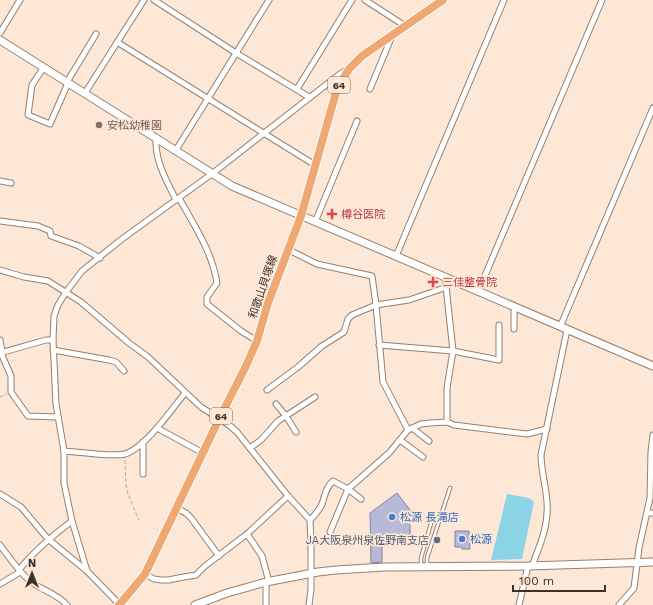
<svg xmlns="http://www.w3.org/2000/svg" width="653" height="605" font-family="'Work Sans','Noto Sans JP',sans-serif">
<rect width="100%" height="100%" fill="#fde7d6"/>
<path fill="#8bd4e6" d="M507,494L529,498L534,502L522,559L491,560Z"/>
<g fill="#b7b9d6" stroke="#81839e">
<path d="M397,493L410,510V539L382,540V562L371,563L370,513Z"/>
<path d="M455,531H469L470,549H462V547H455Z"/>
</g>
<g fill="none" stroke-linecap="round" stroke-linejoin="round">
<defs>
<g id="lane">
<path d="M421,566V558L434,513"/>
<path d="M427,567V558L450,488"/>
</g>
<g id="street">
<path d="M154,0L236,53L309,97"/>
<path d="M365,0L405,26"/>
<path d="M0,33L20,0"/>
<path d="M117,42L315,165"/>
<path d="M44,67L32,85L28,115L50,124L68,83"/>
<path d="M67,82L96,34"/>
<path d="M297,89L352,0"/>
<path d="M370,89L392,36"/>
<path d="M85,93L144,0"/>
<path d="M156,138C155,162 166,179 176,200"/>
<path d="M176,150L269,0"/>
<path d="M0,181L11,183"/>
<path d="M179,198C194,225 212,251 217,283L207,297V304L241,331L257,341"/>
<path d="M0,221L38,226L50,231L51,236L79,246L100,258"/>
<path d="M315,222L357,121"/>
<path d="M287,249L317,264L372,276L376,305L383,382L408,430"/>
<path d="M396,256L504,0"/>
<path d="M0,270L24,277L48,281L81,302L129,343L148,357L201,407L229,425L237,432L288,496L310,520L311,544V589L309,605"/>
<path d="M445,277L453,351L447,388V422"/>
<path d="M478,292L602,0"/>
<path d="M560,327L653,108"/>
<path d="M514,329V311L515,308"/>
<path d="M0,340L2,352"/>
<path d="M379,345L453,351L499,360V325"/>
<path d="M53,350L109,360L116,362L124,371"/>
<path d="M0,353L46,340H53"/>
<path d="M1,353L11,376V392L28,416L58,417"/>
<path d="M267,390L298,367L322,346L344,332L348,319L352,315L376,305L409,300L447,287"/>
<path d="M276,404L286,416L296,432"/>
<path d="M157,428L203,453"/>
<path d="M412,428L429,441"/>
<path d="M400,440L423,457"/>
<path d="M143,442V474"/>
<path d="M250,448L261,440L278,421L315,397"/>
<path d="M64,451C78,452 113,457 125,454C145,448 172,409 185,393"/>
<path d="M0,494L21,507L48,539L87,571L120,605"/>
<path d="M176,508L186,513L191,518L219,556"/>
<path d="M647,513H653"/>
<path d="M310,520C315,515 319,511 322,504C325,495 326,487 333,481L348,489L389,453L408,430L421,424L430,423L447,422L454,425L527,434L547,429"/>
<path d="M330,532L348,489L361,499"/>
<path d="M247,534L262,556L269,582"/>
<path d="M0,545C9,557 18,571 30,581C43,591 56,593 67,605"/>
<path d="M532,566C540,545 549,525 547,502C546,486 541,471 541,455L567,330"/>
<path d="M19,570C34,551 52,536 72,521"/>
<path d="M87,571L72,521L64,483V451L56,404L53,340L54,316L58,305L66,292L82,271L122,239L213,173L340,74L347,70"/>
<path d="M145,574L154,579L161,580H169L178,578L196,575L205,566L247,534L288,496"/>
<path d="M266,582V605"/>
<path d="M0,584L20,572"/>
<path d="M519,605L528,566"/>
<path d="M619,605L634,588L639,548L650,498L651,452L653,435"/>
</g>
<g id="secondary">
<path d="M0,40L232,186L653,366"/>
<path d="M195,605L227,593L266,582L318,572L336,570L384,567L528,566L653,562"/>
</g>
<path id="primary" d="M119,605L145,574L219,419L245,368L257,341L268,303L301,216L337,89L349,69L362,56L443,0"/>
</defs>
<use href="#lane" stroke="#977f6c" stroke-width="4.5"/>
<use href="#street" stroke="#977f6c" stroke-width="7"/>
<use href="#secondary" stroke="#977f6c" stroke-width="9"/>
<use href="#primary" stroke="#fff" stroke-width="10"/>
<g stroke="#bdab9d" stroke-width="1" stroke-dasharray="4 2" stroke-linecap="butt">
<path d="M0,397L7,394"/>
<path d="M125,460L126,486L128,494L139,520"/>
</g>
<use href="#lane" stroke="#fff" stroke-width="2.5"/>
<use href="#street" stroke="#fff" stroke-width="5"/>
<use href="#secondary" stroke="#fff" stroke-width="7"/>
<use href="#primary" stroke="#efa871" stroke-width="8"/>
</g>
<circle fill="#8d6e63" stroke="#fde7d6" stroke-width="1.5" cx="99" cy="125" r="4"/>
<g fill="#e0444e" stroke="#fde7d6" stroke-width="1.5">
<path d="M330 208h4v4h4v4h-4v4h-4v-4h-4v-4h4z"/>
<path d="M431 276h4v4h4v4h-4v4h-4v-4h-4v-4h4z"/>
</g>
<g fill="#3f7fe0" stroke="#fde7d6" stroke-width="1.5">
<circle cx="392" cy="517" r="4"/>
<circle cx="462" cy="539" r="4"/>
</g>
<circle fill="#5c6f8a" stroke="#fde7d6" stroke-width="1.5" cx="437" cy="540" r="4"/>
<g text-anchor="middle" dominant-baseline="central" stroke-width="3.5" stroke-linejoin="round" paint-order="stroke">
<g fill="#fde7d6" stroke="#75685d" stroke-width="1">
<rect x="328" y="77" width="22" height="16" rx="3"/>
<rect x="210" y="408" width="22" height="16" rx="3"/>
</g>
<g font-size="10" font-weight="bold" fill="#3b3129">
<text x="339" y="85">64</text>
<text x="221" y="416">64</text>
</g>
<g font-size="11" fill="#785e54" stroke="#fde7d6" text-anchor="start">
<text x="107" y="125">安松幼稚園</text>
</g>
<g font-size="11" fill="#be3a42" stroke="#fde7d6" text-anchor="start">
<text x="341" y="214">樽谷医院</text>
<text x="442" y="282">三佳整骨院</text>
</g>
<g font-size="11" fill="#3b3129" stroke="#fde7d6">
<text transform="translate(263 287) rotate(-71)">和歌山貝塚線</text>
</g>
<g font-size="11" fill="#366cbe" stroke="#fde7d6" text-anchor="start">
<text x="400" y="517">松源 長滝店</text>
<text x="470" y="539">松源</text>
</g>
<g font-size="11" fill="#4e5e75" stroke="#fde7d6" text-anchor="end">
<text x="429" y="540">JA大阪泉州泉佐野南支店</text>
</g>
</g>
<g transform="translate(32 573)" stroke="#fde7d6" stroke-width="3" paint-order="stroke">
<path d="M0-3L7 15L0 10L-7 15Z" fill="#3b3129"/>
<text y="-6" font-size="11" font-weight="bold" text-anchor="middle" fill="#3b3129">N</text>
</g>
<path d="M513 585v6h92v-6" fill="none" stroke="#3b3129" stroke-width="2"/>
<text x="519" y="585" font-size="12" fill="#3b3129" stroke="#fde7d6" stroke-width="3" paint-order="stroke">100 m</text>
</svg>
